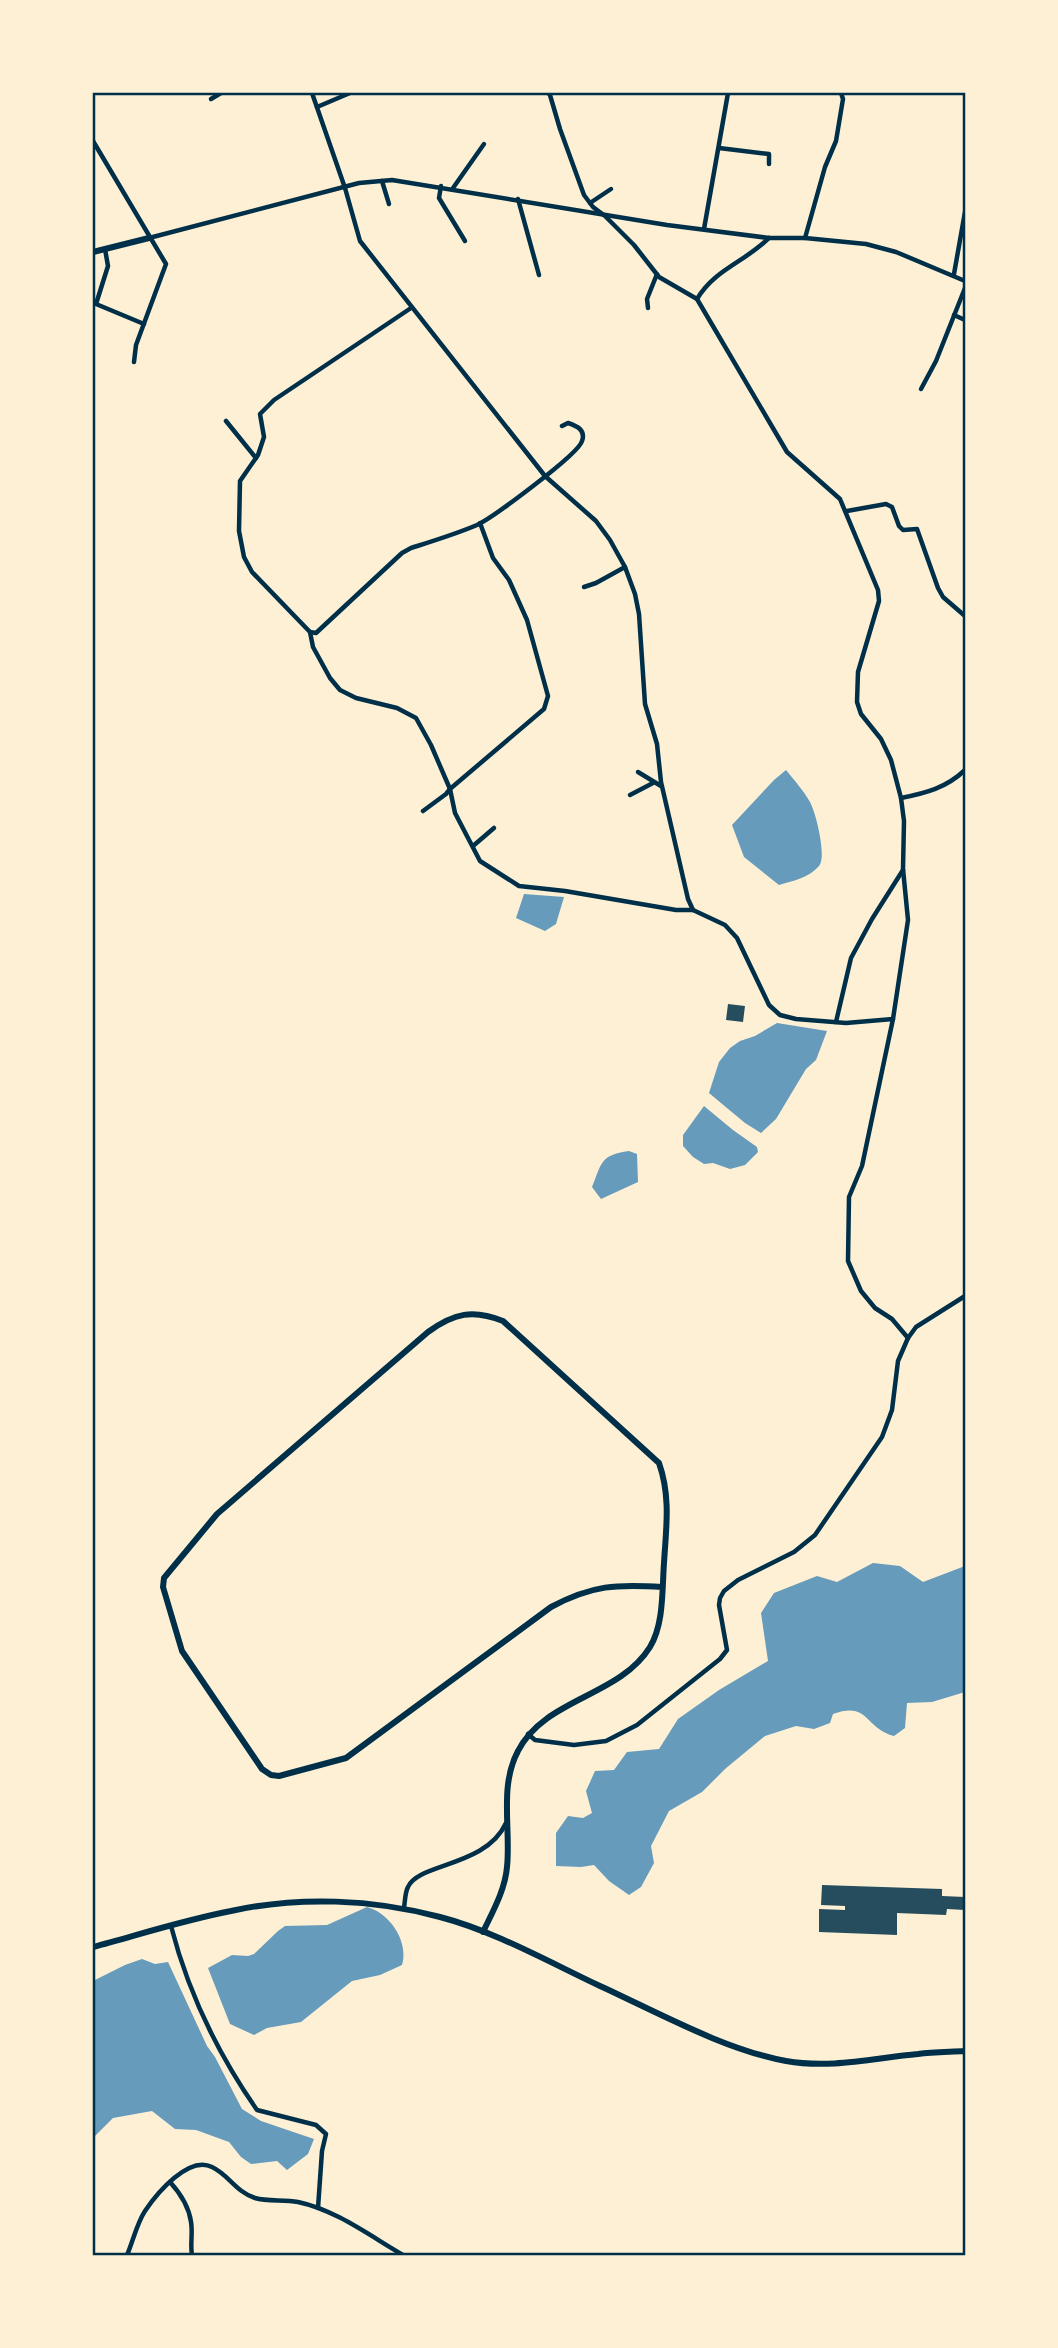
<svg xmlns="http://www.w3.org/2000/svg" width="1058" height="2348" font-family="Merriweather,serif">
<rect width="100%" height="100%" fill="#fdf0d5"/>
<g fill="#669bbc">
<path d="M786,770C794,780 804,791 810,802C816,813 827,857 819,866C809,878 792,881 779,885L744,857L732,825L774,780Z"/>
<path d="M524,894L564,897L556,924L545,931L516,918Z"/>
<path d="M777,1023L827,1031L816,1060L806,1069L776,1119L761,1133L745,1123L709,1093L719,1062L730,1048L740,1041L755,1036Z"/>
<path d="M704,1106L733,1130L757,1147L758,1152L745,1165L730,1169L713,1163L704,1164L693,1157L683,1146V1135Z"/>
<path d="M629,1151L637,1154L638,1182L601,1199L592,1187C602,1163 600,1155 629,1151Z"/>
<path d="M873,1563L900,1566L923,1582L965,1566V1692L932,1702L907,1703L905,1728L894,1736C864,1728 869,1701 833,1714L830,1723L814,1729L796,1726L765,1736L725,1769L702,1792L669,1811L651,1846L654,1863L641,1887L629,1895L609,1881L594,1865L581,1867L556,1866V1833L568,1816L583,1818L592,1813L586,1791L595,1771L614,1770L627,1752L659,1749L678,1719L719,1690L768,1661L761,1613L774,1593L817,1576L837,1582Z"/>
<path d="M367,1907C390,1913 409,1942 402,1965L380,1975L352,1981L301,2022L267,2028L254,2035L230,2024L208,1968L232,1955L248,1956L254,1954L278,1931L285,1926L327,1925Z"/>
<path d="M142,1959L155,1964L168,1962L207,2046L215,2057L242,2109L261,2121L314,2139L308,2154L287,2170L277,2161L251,2164L241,2157L229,2142L196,2130L175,2129L152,2111L113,2118L93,2138V1981L125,1965Z"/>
</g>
<g fill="#264d5e">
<path d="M728,1004L745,1006L743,1022L726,1020Z"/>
<path d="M822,1885L942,1889V1896L965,1897V1910L947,1909L946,1915L897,1913V1935L819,1932V1909L845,1910V1906L821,1905Z"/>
</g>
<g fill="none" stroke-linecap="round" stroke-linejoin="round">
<g stroke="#003049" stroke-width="4.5">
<path d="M312,93L345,188L360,241L545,476L596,521L610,540L625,567L635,594L639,614L645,704L657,744L661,782L688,899L693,910"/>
<path d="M548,93L550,95L560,129L584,195L593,207L605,216L634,245L659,277L697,299L787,452L840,499L878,590L879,601L858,672L857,702L861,714L881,739L891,760L901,798L904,821L903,869L908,920L893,1019L862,1166L849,1197L848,1261L861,1291L875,1308L892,1319L908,1338"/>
<path d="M211,99L221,93"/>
<path d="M317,107L350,93"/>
<path d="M93,141L166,264L136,345L134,362"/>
<path d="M719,148L769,154V164"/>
<path d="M382,181L389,204"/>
<path d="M441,186L439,198L465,241"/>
<path d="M453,188L484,144"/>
<path d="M518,199L539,275"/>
<path d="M590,203L611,189"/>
<path d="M704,229L728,93"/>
<path d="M149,238L359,183L392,180L667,225L769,238H805L866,244L896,252L965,281"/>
<path d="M805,238L825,167L836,141L843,99L841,93"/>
<path d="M105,249L108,266L96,304L144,324"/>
<path d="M954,274L965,212"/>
<path d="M697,299C715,269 745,262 769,238"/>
<path d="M411,308L274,400L260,414L264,437L258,455L240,481L239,531L244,557L252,572L310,632L313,647L330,678L340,690L356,698L397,708L416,718L431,745L450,789L455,813L480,861L519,886L565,891L676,910H693L725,925L737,938L769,1005L780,1015L796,1019L846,1023L893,1019"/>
<path d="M648,308L647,299L657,274"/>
<path d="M954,315L965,320"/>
<path d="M921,389L936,361L965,288"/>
<path d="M226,421L256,458"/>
<path d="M847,511L886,504L892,507L899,526L903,530L917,529L938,588L943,597L965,616"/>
<path d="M584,587L596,583L625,567"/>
<path d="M310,632L316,633L402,553L411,548C433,541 456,534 477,525C492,518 579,454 582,441C586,430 577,426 568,423L562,426"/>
<path d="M638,772L661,786"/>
<path d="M630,795L653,783"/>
<path d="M901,798C926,793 946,788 965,770"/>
<path d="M423,811L446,794L450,789L544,709L548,696L527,620L509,580L493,558L480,523"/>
<path d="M473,846L494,828"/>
<path d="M836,1022L851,958L872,919L903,870"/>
<path d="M528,1734L535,1740L574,1745L606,1741L637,1725L720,1659L727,1650L719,1605L720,1598L724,1591L738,1580L794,1552L815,1535L882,1437L892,1410L898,1361L908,1338L916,1327L965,1296"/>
<path d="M404,1908C405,1902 405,1892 408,1887C418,1863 486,1867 506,1823"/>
<path d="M171,1926C188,1992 218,2054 257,2110L316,2125L326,2134L322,2151L318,2208"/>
<path d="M170,2182C180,2193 189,2207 191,2222C193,2233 190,2244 192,2255"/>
<path d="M127,2255C133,2241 137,2223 145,2211C157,2193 189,2155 212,2167C229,2175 236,2192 255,2198C268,2202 284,2199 298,2202C336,2210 370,2236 403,2255"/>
</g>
<g stroke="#003049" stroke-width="6">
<path d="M93,252L149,238"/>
<path d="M483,1932C493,1911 505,1890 507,1867C511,1830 499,1786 518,1751C545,1698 619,1697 650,1647C664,1624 662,1590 664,1563C666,1529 671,1497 659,1463L503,1321C473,1309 454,1313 428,1332L217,1514L164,1578L163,1587L182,1651L262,1769L271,1775L279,1776L346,1758L551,1607C592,1585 617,1584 662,1587"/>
<path d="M93,1947C138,1935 184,1920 231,1911C299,1896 373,1899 440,1917C494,1931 549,1962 600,1986C657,2012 725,2050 786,2061C831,2069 874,2058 918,2054C933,2052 949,2052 965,2051"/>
</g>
</g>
<rect width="1058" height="2348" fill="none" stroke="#fdf0d5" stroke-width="189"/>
<rect x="94" y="94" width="870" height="2160" fill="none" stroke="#003049" stroke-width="2.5"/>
</svg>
